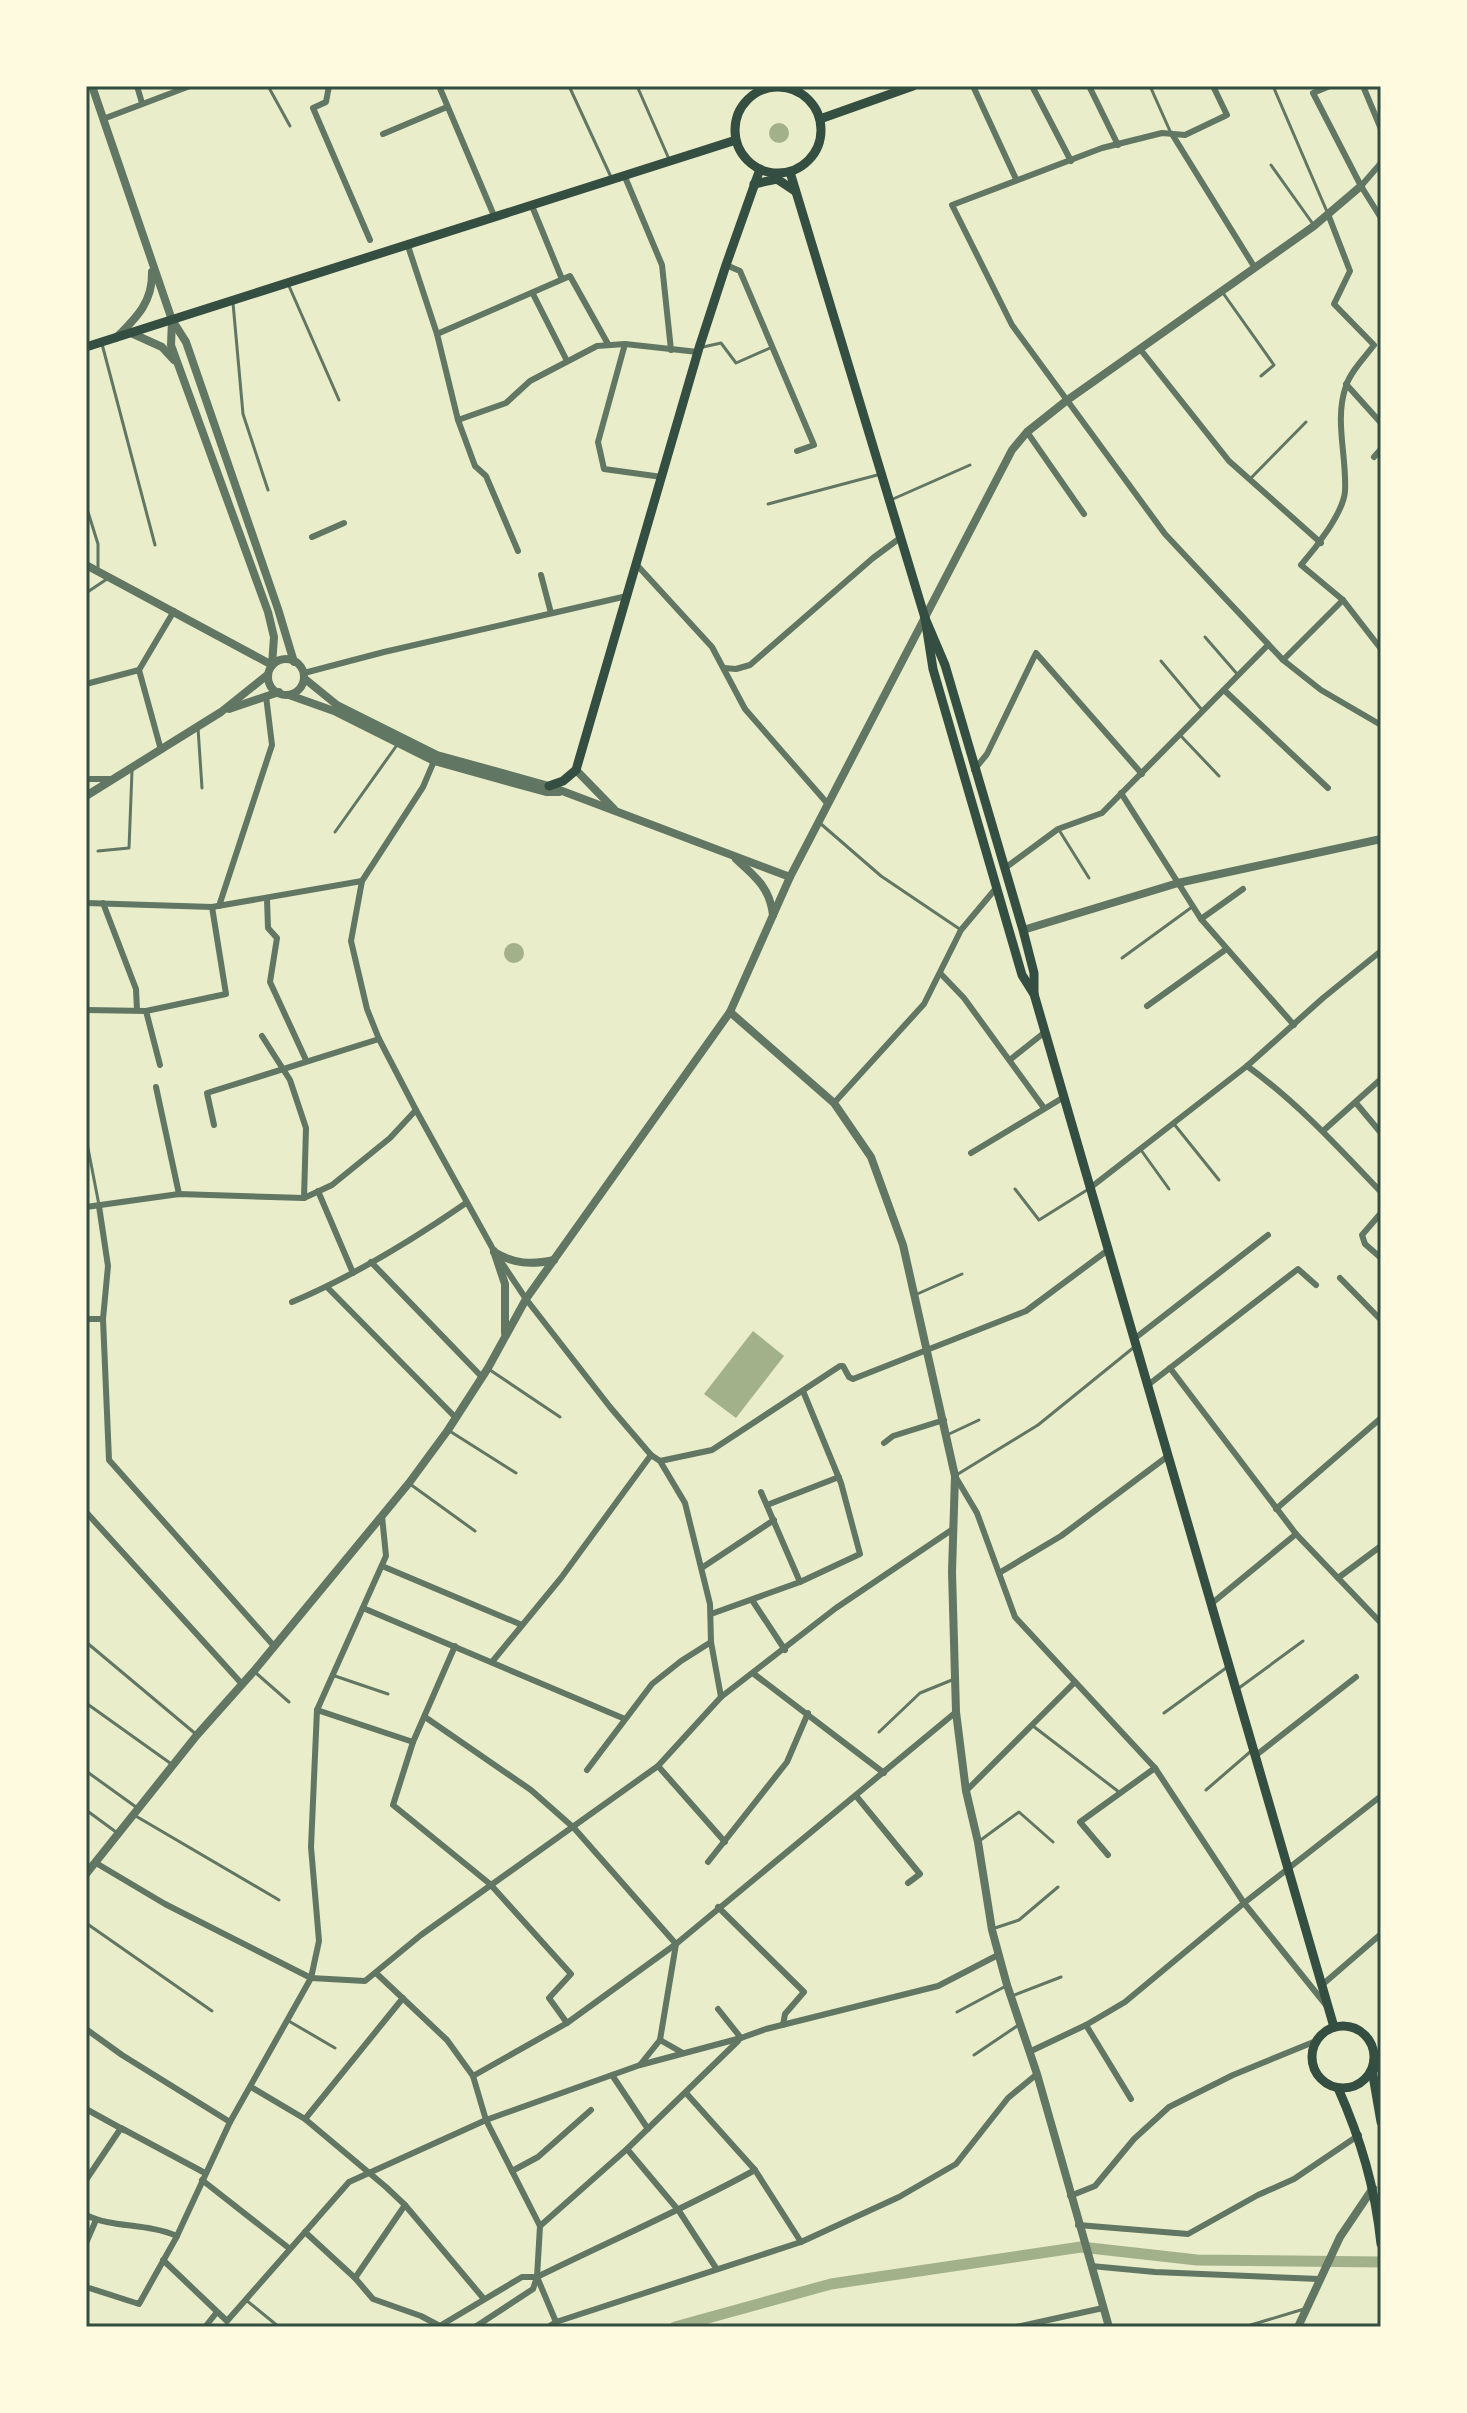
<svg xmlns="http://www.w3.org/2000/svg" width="1467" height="2413" font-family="'Playfair Display',serif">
<rect width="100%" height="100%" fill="#e9edc9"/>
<g fill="#a3b18a">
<circle cx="779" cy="133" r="10"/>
<circle cx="514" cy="953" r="10"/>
<path d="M753,1331L784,1356L736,1418L704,1394Z"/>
</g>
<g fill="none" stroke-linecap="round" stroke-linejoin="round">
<path stroke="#a3b18a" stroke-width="11" d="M675,2327L831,2284L1081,2247L1197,2260L1381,2262"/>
<g stroke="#617663" stroke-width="3">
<path d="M268,86L290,126"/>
<path d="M569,86L611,177"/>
<path d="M637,86L669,159"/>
<path d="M1150,86L1170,131"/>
<path d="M1273,86L1328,214"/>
<path d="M1271,165L1313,224"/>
<path d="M289,286L339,400"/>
<path d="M1223,293L1274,365L1261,376"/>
<path d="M233,303L243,414L268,490"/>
<path d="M102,344L155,545"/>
<path d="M703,347L721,343L736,363L770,348"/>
<path d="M1251,478L1306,422"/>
<path d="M893,499L970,465"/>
<path d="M768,504L881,474"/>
<path d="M88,512L98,544V570"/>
<path d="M86,593L107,579"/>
<path d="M1205,637L1238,675"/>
<path d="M1161,661L1202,710"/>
<path d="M198,728L202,788"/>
<path d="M1180,735L1219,776"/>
<path d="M821,824L881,876L961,930"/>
<path d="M1059,830L1089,878"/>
<path d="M335,832L397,745"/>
<path d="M98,851L129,848L132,771"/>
<path d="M1122,958L1192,907"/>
<path d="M1174,1124L1219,1180"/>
<path d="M86,1138L99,1205"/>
<path d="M1141,1150L1169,1189"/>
<path d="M1015,1189L1039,1220L1087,1190"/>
<path d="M915,1295L962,1274"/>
<path d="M490,1370L560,1417"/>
<path d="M448,1430L516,1473"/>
<path d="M947,1435L979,1420"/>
<path d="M958,1474L1038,1425L1133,1348"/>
<path d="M410,1484L475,1531"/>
<path d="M86,1642L197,1735"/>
<path d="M256,1673L289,1702"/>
<path d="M335,1676L388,1694"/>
<path d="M1239,1688L1303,1641"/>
<path d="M86,1703L170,1763"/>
<path d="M1164,1713L1226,1668"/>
<path d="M1033,1726L1119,1792"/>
<path d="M879,1732L920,1693L952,1680"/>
<path d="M86,1771L136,1807"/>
<path d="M1206,1790L1250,1752"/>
<path d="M86,1810L116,1832"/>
<path d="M134,1815L279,1900"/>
<path d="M978,1842L1019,1812L1053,1842"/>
<path d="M86,1923L212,2011"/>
<path d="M995,1928L1019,1920L1058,1887"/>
<path d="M1012,1996L1061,1977"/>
<path d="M957,2012L1004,1987"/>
<path d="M287,2020L335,2048"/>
<path d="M974,2055L1020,2024"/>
<path d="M246,2300L279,2327"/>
<path d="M1244,2327L1304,2309"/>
</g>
<g stroke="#617663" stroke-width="6">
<path d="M137,86L142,103"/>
<path d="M329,86L326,102L313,108L370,240"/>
<path d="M439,86L495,218"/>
<path d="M973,86L1016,179"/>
<path d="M1032,86L1071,161"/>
<path d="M1089,86L1118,145"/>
<path d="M1213,86L1227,115L1185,135L1162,133L1102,148L952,205L1012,325L1165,534L1283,660L1321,690L1381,725"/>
<path d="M1330,86L1313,93L1361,186L1381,218"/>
<path d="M1363,86L1381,129"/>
<path d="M103,119L190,86"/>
<path d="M383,134L447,107"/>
<path d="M1172,134L1255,268"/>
<path d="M625,177L662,265L671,350"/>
<path d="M1361,186L1381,163"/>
<path d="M532,206L562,279"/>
<path d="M408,246L437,334L458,420L475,466L486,476L518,551"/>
<path d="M726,265L740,271L814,445L797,451"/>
<path d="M533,294L567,361"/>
<path d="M437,334L570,276L608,344"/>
<path d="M625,344L598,442L604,469L662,477"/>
<path d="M1140,349L1229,461L1321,543"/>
<path d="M1346,384L1381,423"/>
<path d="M458,420L506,403L530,381L597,346L625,344L698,352"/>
<path d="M1027,432L1084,514"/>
<path d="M1374,457L1381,449"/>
<path d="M312,537L344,523"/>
<path d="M636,564L712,647L745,709L827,803"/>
<path d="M541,575L551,613"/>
<path d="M1343,600L1381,649"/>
<path d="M1283,660L1343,600L1301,565C1315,549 1344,512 1345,491C1347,456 1334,420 1346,386C1350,372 1365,357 1374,345L1334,304L1350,271L1328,214"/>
<path d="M724,668L736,669L750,665L873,558L900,538"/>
<path d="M139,670L161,750"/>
<path d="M304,673L384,652L627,596"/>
<path d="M86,684L139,670L174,611"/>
<path d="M1224,690L1328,788"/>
<path d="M434,761L423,787L362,881L351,941L367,1009L379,1039L416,1110L494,1251L526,1299L610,1407L651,1455L660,1461L685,1503L710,1604L711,1642L721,1697"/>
<path d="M974,770L987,754L1036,653L1142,774"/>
<path d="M86,779H111"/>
<path d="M1121,793L1201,919L1294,1025"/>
<path d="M1005,868L1058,829L1102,813L1268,645"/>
<path d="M267,899L268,928L277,938L270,982L306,1060"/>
<path d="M86,903L212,907L362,881"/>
<path d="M103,903L136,989L137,1010"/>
<path d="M219,906L272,745L266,696"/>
<path d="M1201,919L1243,889"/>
<path d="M941,974L964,998L1044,1108"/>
<path d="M1147,1006L1225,950"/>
<path d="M86,1010L146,1011L226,994L212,907"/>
<path d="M146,1011L160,1065"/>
<path d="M262,1036L290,1080L306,1128L304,1198"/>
<path d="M1011,1059L1045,1032"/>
<path d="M1247,1066C1297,1102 1338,1147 1381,1192"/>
<path d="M156,1087L179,1194"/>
<path d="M834,1103L924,1004L961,930L997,887"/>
<path d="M1356,1103L1381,1133"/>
<path d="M214,1125L207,1093L379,1039"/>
<path d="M1323,1131L1381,1079"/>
<path d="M971,1153L1064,1097"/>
<path d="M1090,1188L1247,1066L1323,998L1381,951"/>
<path d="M318,1191L353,1273"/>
<path d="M99,1206L108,1266L103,1319L109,1460L274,1646"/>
<path d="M86,1207L179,1194L304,1198L332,1185L390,1138L416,1110"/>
<path d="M1381,1213L1362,1235L1365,1244L1381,1258"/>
<path d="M371,1262L481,1376"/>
<path d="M1340,1278L1381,1320"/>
<path d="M327,1287L455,1417"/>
<path d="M292,1302C354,1276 411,1241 466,1203"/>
<path d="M86,1319H103"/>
<path d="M1134,1339L1268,1235"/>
<path d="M1170,1368L1296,1534L1381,1623"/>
<path d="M1148,1385L1298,1269L1316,1285"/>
<path d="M884,1443L893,1436L944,1420"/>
<path d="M660,1461L712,1450L840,1366H843L849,1377L853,1379L1026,1311L1108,1250"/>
<path d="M955,1476L977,1513L1015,1617L1155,1768L1244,1903L1326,2005"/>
<path d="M761,1492L800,1582"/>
<path d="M767,1505L839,1477"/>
<path d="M1276,1509L1381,1418"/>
<path d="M86,1512L242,1684"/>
<path d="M382,1566L522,1625"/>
<path d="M703,1567L774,1520"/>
<path d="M999,1573L1061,1536L1168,1456"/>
<path d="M1338,1578L1381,1546"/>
<path d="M752,1600L785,1650"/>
<path d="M1211,1604L1296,1534"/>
<path d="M363,1608L625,1719"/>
<path d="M711,1614L800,1582L860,1554L841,1483L803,1391"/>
<path d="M455,1646L413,1742L393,1805L490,1884L571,1974L549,1998L567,2023"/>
<path d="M492,1662L561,1578L651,1455"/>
<path d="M754,1674L884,1773"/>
<path d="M317,1710L413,1742"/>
<path d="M425,1717L531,1790L574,1828L676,1944"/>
<path d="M1255,1756L1356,1677"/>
<path d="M658,1766L725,1842"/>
<path d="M587,1770L652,1684L681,1661L711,1642"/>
<path d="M966,1791L1075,1682"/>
<path d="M857,1797L920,1874L908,1883"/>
<path d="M1108,1855L1080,1822L1155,1768"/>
<path d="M708,1862L787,1762L808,1713"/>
<path d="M96,1863L165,1904L311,1978L365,1981L421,1935L658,1766L721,1697L836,1608L953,1529"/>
<path d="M718,1907L804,1992L785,2014L783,2025"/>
<path d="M376,1973L447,2040L473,2076L486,2120L540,2226L537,2277L556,2322"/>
<path d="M1322,1985L1381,1934"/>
<path d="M718,2009L741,2038"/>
<path d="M1086,2025L1131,2099"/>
<path d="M86,2029L122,2055L230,2122"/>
<path d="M660,2040L676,1944"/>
<path d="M660,2040L683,2053"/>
<path d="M1029,2052L1086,2025L1125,2002L1244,1903L1381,1796"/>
<path d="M640,2065L660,2040"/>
<path d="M612,2075L648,2129"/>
<path d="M473,2076L567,2023L676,1944L956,1712"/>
<path d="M251,2087L305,2119L386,2187L405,2205L484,2299"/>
<path d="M686,2093L755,2170L801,2242"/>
<path d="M86,2109L124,2130"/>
<path d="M305,2119L403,1998"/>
<path d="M627,2149L679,2211L716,2268"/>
<path d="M512,2171L538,2157L591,2110"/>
<path d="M86,2180L121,2128L205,2173"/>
<path d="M202,2180L290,2249"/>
<path d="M1070,2196L1095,2186L1134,2139L1169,2107L1233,2075L1316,2041"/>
<path d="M86,2215C111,2228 147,2223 177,2236"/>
<path d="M1078,2225L1188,2234L1258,2195L1294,2179L1359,2135"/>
<path d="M540,2226L627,2149L738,2041"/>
<path d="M305,2232L355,2278L373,2299L421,2316L440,2326"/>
<path d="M86,2243L96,2220"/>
<path d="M163,2260L227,2321L349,2182L486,2120L640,2065L741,2038L766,2029L938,1986L998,1955"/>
<path d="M1091,2266L1155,2272L1319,2279"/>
<path d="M355,2278L405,2205"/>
<path d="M86,2287L139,2304L176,2238L230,2122L311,1978L319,1941L311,1847L317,1710L386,1556L382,1516"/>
<path d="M205,2327L217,2312"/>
<path d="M438,2327L522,2277H537C610,2241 684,2209 755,2170"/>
<path d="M475,2327L533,2289L537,2277"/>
<path d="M548,2327L556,2322L801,2242L899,2197L956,2164L1008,2098L1037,2074"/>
<path d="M1016,2327L1103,2308"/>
</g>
<g stroke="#617663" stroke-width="8">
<path d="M92,86L172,320L186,342L278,609L294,662"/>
<path d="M131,333L162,347L174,360"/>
<path d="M116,338C136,318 153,302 152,272"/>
<path d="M86,565L272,665L274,637L268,612L171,345L172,320"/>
<circle cx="286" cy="677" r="18"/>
<path d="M305,679L337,705L437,755L549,786L790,877"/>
<path d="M289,695L334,711L434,761L546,792H559"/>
<path d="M229,709L279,692"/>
<path d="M576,770L614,809"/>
<path d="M86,796L221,712L266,676"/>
<path d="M736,859C755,876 770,888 773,915"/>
<path d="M1023,930L1178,883L1381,839"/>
<path d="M730,1012L834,1103L871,1157L903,1245L955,1476L952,1572L956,1712L966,1791L978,1842L992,1930L1007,1985L1037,2074L1109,2327"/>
<path d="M494,1251L505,1284V1333"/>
<path d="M494,1252C514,1264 531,1265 554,1260"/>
<path d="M86,1874L197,1735L254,1671L409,1483L448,1430L488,1368L526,1299L730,1012L790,877L1012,450L1027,432L1066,401L1314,226L1361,186"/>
<path d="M1298,2327L1340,2237L1373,2188"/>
</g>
<g stroke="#344e41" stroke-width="9">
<circle cx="778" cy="130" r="43"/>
<path d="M820,119L913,86"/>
<path d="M790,172L925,618L945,665L1023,930L1034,973V994"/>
<path d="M754,184L777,179L795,191"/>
<path d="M86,347L736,140"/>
<path d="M925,618L933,669L1022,975L1034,994L1334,2027"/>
<path d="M549,786L563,781L576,770L699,348L726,265L760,169"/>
<circle cx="1343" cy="2057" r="31"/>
<path d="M1381,2066L1372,2070L1381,2122"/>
<path d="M1338,2088C1361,2140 1375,2187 1381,2244"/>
</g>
</g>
<rect width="1467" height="2413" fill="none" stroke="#fefae0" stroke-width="176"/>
<rect x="88" y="88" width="1291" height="2237" fill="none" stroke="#344e41" stroke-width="3"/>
</svg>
